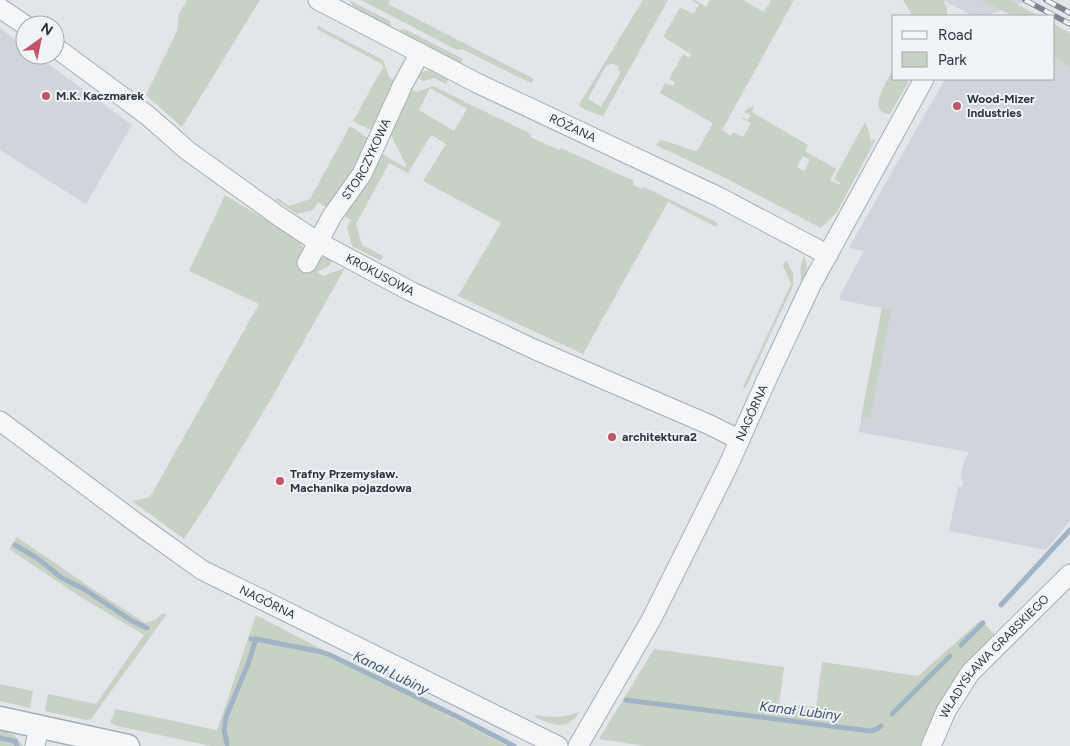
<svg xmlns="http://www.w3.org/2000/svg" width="1070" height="746" font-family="Figtree,sans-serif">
<rect width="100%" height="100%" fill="#e2e5e9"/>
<g fill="#d0d4db">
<path d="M943,0H1032L985,16H973Z"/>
<path d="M0,28L25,47V55H36L132,125L86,204L0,150Z"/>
<path d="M1054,58L1070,67V521L1046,550L949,531L958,487H962L963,480L960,479L964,461L969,452L859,432L882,308L840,300V295L864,251L849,248L872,207L945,79H1054Z"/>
</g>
<g fill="#c8d2c4" fill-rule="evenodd">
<path d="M187,0H260L182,127L146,95L177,31L179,14Z"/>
<path d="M349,0L390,21L391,26L389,29C375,21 357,15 349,0Z"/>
<path d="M361,0H390L388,4L534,79L531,83L462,49L457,50Z"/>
<path d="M643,0H668L603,116L588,111L579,106L580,103ZM610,64H614L619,67L618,69L621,72L601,107L588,99L606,66Z"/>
<path d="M691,0H695L706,7L710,0H743L764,12L771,0H794L722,130L731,136L733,132L743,137L751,123L741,118L742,117L748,120L750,115L744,112L747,109L754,106L752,112L808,145L805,151L836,169L830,180L840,185L841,183L834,179L865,122L869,133L871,142L874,139H876L837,212L821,228L723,177L656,145L658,142L662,140L695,151L698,150L713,123L660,93L665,83L673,86L675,82L669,79L683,54L689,58L691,54L663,37L680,7L693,14L699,5ZM803,156L810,160L804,171L797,167Z"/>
<path d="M903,0H943L947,8V15L944,16H911V13Z"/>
<path d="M982,0H1009L1039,16H1013Z"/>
<path d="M1054,24L1070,33V67L1054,58Z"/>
<path d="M318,26L383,60L389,77L397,82L377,133L353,121L383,67L382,64L317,29Z"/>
<path d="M405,29L463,59L460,65L398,33L400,30Z"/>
<path d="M894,69V79H910L890,114C865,113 888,79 894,69Z"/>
<path d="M430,70L435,71L449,78L446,84L434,78L423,81L415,77L422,72Z"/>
<path d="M433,86L464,101V103L465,102L531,134L530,137L559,150L561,148L634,181L633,185L642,189L644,187L718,223L716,227L714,226L668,202L583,354L458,296L501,223L423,181L446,144L431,135L408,173L389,163L356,224L362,245L383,256L381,261L352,246L347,227L351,220L340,214L375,161L382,154L405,167L406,165L390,133L408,87L417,92ZM430,88L467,109L454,131L419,110Z"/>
<path d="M350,126L368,138L371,146L330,210L318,202L313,210L297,214L276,200L278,198L289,206L310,199Z"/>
<path d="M225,195L290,235L299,239L304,251L317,260L324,257L335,256L329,266L317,272L323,276L345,268L267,406L209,501L184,539L132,501L150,497L259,304L189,271Z"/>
<path d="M804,256C809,268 806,275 801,285C802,272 798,270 804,256Z"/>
<path d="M786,260L793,273V286L745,389L743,387L791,284L783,265Z"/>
<path d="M882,308L891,310L870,419L861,418Z"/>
<path d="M17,537L87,585L145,623L155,620L162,614H167L91,719L87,720L45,711L48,694L96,704L144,635L79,596L9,549Z"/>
<path d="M256,615L507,746H211L117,726L110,722L116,709L217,730Z"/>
<path d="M981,620L996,636L952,683L925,733L920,746H646L599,739L654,649L784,667L779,704L816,707L822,662L918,676Z"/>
<path d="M0,684L33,691L30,708L0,701Z"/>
<path d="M579,712C568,732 551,725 535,717L536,715C552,718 564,718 579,712Z"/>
<path d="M0,728L14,735L23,746H0Z"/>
</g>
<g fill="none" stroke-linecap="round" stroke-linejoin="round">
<g stroke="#a1b4c5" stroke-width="5">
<path d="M15,545L37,558L62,578L84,589L132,621L147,628"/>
<path d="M1001,605L1070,530"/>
<path d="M251,639H256L322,652L330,655L456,716L514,746"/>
<path d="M961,645L983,623"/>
<path d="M626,700L870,731L877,729L881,726"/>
<path d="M892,714L950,656"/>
<path d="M0,738L15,741L17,746"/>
<path d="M227,744L224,730L226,717L248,664L256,639"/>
</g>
<defs>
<g id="minor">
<path id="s1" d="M318,0L477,83L719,197L828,255"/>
<path d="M0,8L25,25"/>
<path id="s2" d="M55,47L147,115L188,151L280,217L318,242L412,292L536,350L710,425L740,440"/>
<path id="s3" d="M307,263L332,216L362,174L400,91L402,86L420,53"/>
<path id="s4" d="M0,421L135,522L202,570L558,746"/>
<path d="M35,746L39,727"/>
<path id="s5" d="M578,746L651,620L728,466L766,381L811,285L924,79"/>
<path id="s6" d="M931,746L946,711L970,673L1070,574"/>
</g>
<path id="tertiary" d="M0,718L128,746"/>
</defs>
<use href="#minor" stroke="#a8acb3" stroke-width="21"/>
<use href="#tertiary" stroke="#a8acb3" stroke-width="25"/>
<use href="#minor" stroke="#f4f6f8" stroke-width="19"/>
<use href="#tertiary" stroke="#f4f6f8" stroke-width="22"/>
<defs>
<g id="rail">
<path d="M1025,0L1070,24"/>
<path d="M1046,0L1070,13"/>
</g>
</defs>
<use href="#rail" stroke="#7d8591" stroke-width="5.5"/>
<use href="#rail" stroke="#f1f4f6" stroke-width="4" stroke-dasharray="11" stroke-linecap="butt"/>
</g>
<g fill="#c15469" stroke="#f1f4f6" stroke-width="2">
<circle cx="46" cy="96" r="5"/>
<circle cx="957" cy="106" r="5"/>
<circle cx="612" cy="437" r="5"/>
<circle cx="280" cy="481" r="5"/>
</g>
<g text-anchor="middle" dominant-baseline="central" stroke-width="4" stroke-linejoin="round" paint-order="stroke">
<g font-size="12" font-weight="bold" fill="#2c343f" stroke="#f1f4f6" text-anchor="start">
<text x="56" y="96">M.K. Kaczmarek</text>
<text x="967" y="99">Wood-Mizer<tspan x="967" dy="14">Industries</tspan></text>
<text x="622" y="437">architektura2</text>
<text x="290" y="474">Trafny Przemysław.<tspan x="290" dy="14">Machanika pojazdowa</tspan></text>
</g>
<g font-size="12" fill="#2c343f" stroke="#f1f4f6">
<text stroke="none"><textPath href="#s1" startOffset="285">RÓŻANA</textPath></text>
<text stroke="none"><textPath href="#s3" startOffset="120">STORCZYKOWA</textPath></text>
<text stroke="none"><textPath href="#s2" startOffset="398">KROKUSOWA</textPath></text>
<text stroke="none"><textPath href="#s5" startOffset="376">NAGÓRNA</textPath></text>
<text stroke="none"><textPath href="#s4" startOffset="324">NAGÓRNA</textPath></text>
<text stroke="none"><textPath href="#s6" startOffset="111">WŁADYSŁAWA GRABSKIEGO</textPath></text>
</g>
<g font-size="14" font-style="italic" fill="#3a546f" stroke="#f1f4f6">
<text transform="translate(391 673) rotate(26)">Kanał Lubiny</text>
<text transform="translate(800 711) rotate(7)">Kanał Lubiny</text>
</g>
</g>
<rect x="892" y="15" width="162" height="65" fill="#f1f4f6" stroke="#a2a7ad"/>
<rect x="902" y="31" width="25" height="8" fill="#f4f6f8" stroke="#a2a7ad"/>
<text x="938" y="40" font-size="15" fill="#2c343f">Road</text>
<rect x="902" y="52" width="25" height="15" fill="#c8d2c4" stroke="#a2a7ad"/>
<text x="938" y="65" font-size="15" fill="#2c343f">Park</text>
<g transform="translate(40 40) rotate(33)"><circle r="24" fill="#f1f4f6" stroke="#a2a7ad"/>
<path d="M0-4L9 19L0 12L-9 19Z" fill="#c15469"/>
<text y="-8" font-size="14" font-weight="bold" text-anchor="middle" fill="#2c343f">N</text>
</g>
</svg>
